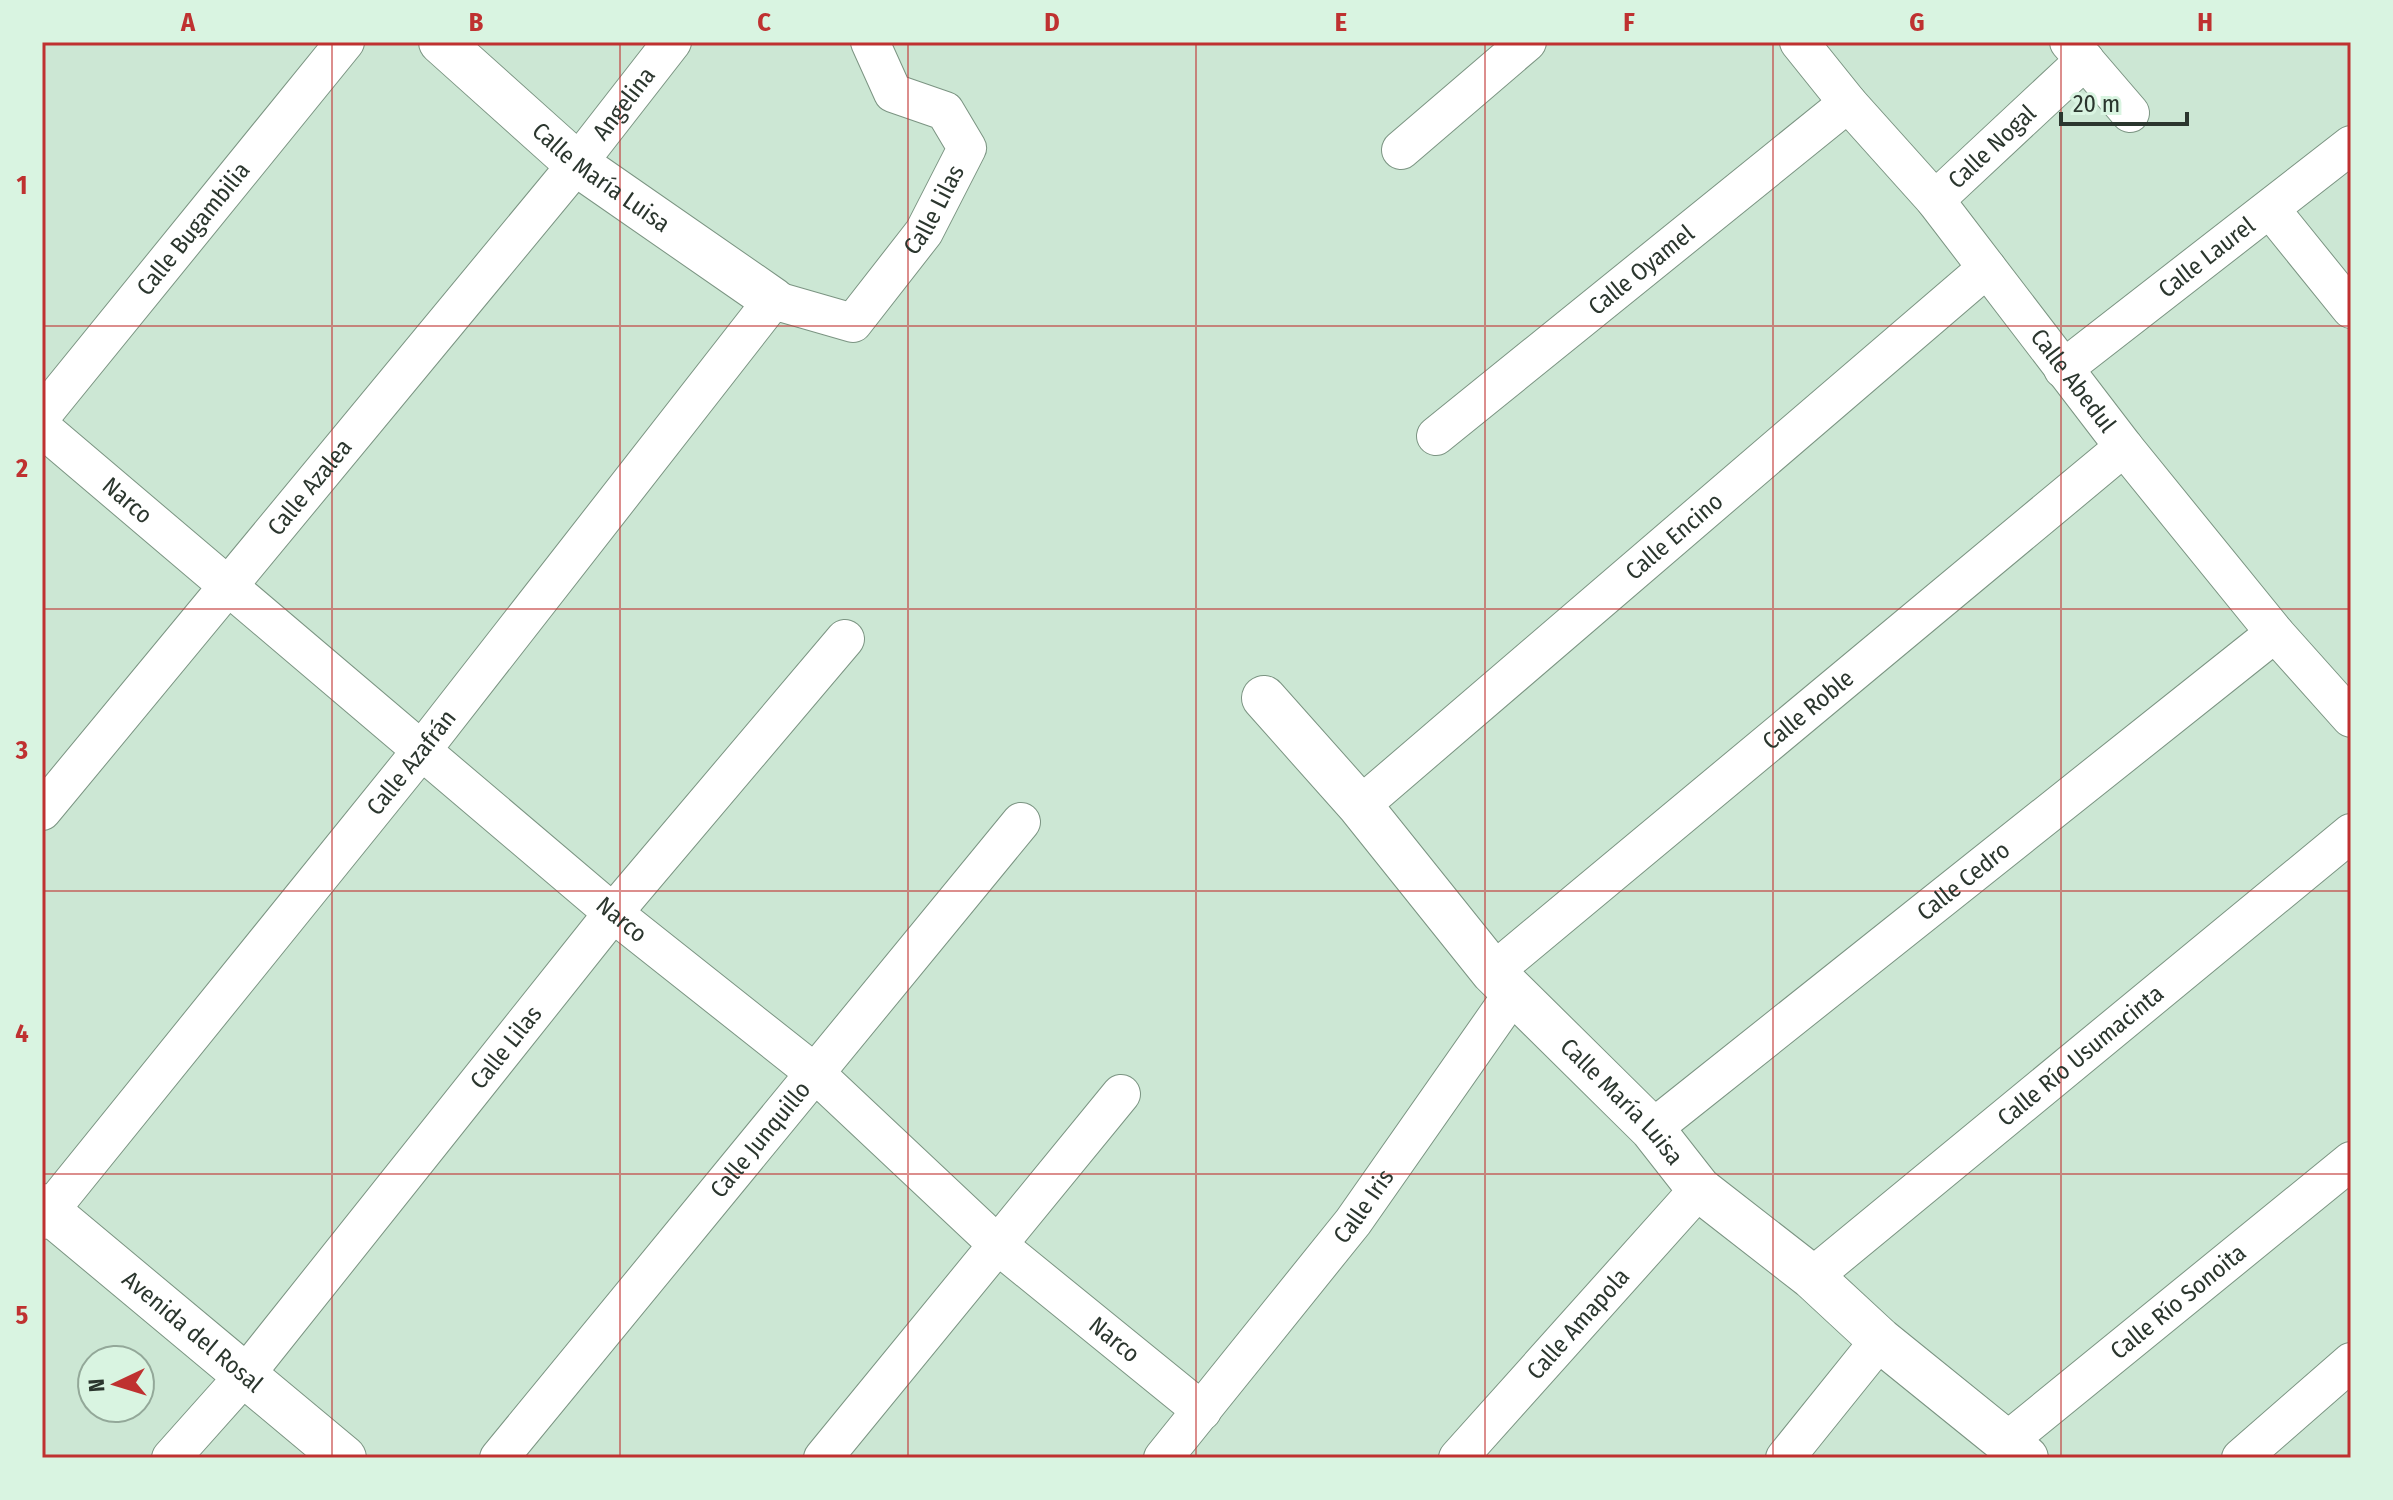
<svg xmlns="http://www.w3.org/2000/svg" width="2393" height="1500" font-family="'Fira Sans Condensed',sans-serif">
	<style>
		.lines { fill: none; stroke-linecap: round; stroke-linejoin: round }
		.minor-casing { stroke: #7b9482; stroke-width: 40 }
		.tertiary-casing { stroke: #7b9482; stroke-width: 46 }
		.minor { stroke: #fff; stroke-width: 38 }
		.tertiary { stroke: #fff; stroke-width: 44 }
		.grid { fill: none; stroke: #bf3130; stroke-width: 2; stroke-opacity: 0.55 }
		.labels { text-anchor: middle; stroke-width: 6; stroke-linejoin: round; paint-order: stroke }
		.street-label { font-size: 24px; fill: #2b362e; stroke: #d9f4e1 }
		.neatline { fill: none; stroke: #bf3130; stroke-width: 3 }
		.grid-label { font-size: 26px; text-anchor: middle; font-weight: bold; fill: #bf3130 }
	</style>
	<rect width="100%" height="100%" fill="#cce7d4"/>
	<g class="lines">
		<g class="minor-casing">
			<g id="minor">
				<path id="s1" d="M1799,42L1848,103L1935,200L2124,447L2275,633L2351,718"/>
				<path d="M2069,42L2130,113"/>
				<path d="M1401,150L1527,42"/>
				<path id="s2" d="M1935,200L2085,60"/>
				<path d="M2271,210L2351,309"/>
				<path id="s3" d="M2063,369L2351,145"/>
				<path id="s4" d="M42,415L345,42"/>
				<path id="s5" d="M42,428L613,913L816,1074L999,1246L1202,1411"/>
				<path id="s6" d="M1436,436L1848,103"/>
				<path id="s7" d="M1360,806L1987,268"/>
				<path id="s8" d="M42,811L577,164L672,42"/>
				<path id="s9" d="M1493,972L2124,447"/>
				<path id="s10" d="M1652,1129L2275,633"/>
				<path id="s11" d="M42,1220L421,751L773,300L853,323L924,232L967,148L945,111L893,93L870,42"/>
				<path id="s12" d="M1812,1277L2351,833"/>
				<path id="s13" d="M2006,1442L2351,1161"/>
				<path id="s14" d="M171,1458L245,1375L613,913L845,639"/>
				<path id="s15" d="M499,1458L1021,822"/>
				<path d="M823,1458L1121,1094"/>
				<path id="s16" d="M1163,1458L1353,1222L1514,992"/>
				<path id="s17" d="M1458,1458L1699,1189"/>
				<path d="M1785,1458L1880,1340"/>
				<path d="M2241,1458L2351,1362"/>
			</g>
		</g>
		<g class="tertiary-casing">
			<g id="tertiary">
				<path id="s18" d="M441,42L577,164L773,300"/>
				<path id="s19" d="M1264,698L1360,806L1493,972L1652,1129L1699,1189L1812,1277L1880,1340L2026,1458"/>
				<path id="s20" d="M42,1206L344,1458"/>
			</g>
		</g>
		<use href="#minor" class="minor"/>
		<use href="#tertiary" class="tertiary"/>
	</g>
	<path class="grid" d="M332,42V1458M620,42V1458M908,42V1458M1196,42V1458M1485,42V1458M1773,42V1458M2061,42V1458M42,326H2351M42,609H2351M42,891H2351M42,1174H2351"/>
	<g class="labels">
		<g class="street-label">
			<text dy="8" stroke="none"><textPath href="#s8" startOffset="916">Angelina</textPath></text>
			<text dy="8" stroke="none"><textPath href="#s2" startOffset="78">Calle Nogal</textPath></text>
			<text dy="8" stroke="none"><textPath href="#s18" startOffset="210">Calle María Luisa</textPath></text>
			<text dy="8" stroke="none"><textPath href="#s11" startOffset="1398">Calle Lilas</textPath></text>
			<text dy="8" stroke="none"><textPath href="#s4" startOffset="240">Calle Bugambilia</textPath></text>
			<text dy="8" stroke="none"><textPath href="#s3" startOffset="182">Calle Laurel</textPath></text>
			<text dy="8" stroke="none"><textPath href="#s6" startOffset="264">Calle Oyamel</textPath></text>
			<text dy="8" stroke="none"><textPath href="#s1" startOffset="436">Calle Abedul</textPath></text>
			<text dy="8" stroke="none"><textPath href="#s8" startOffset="420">Calle Azalea</textPath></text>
			<text dy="8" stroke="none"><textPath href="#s5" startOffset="112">Narco</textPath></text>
			<text dy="8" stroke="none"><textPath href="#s7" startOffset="414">Calle Encino</textPath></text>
			<text dy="8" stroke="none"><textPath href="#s9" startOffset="410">Calle Roble</textPath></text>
			<text dy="8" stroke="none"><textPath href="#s11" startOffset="588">Calle Azafrán</textPath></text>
			<text dy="8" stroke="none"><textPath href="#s10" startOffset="398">Calle Cedro</textPath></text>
			<text dy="8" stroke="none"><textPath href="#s5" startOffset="760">Narco</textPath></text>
			<text dy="8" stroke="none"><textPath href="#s14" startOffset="530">Calle Lilas</textPath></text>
			<text dy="8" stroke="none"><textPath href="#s12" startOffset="348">Calle Río Usumacinta</textPath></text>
			<text dy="8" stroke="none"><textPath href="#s19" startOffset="540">Calle María Luisa</textPath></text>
			<text dy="8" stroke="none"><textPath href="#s15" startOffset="412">Calle Junquillo</textPath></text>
			<text dy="8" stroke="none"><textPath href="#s16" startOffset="322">Calle Iris</textPath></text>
			<text dy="8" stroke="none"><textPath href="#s13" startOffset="222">Calle Río Sonoita</textPath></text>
			<text dy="8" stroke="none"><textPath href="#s17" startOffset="180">Calle Amapola</textPath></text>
			<text dy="8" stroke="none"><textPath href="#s20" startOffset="196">Avenida del Rosal</textPath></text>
			<text dy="8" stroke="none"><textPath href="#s5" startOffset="1408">Narco</textPath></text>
		</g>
	</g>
	<rect width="2393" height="1500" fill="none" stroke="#d9f4e1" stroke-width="88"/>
	<g transform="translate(116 1384) rotate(266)"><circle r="38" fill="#d9f4e1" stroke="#93a899" stroke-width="2"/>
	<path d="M0-6L14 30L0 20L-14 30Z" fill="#bf3130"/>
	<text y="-12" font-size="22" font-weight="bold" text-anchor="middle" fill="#2b362e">N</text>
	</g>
	<path d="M2061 112v12h126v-12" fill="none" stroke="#2b362e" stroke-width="4"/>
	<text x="2073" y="112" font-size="24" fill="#2b362e" stroke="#d9f4e1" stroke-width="6" paint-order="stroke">20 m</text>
	<rect x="44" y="44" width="2305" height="1412" class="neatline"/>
	<g class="grid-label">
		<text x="188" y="31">A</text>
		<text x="476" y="31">B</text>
		<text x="764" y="31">C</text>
		<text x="1052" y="31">D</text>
		<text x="1341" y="31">E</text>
		<text x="1629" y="31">F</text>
		<text x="1917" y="31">G</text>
		<text x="2205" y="31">H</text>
		<text x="22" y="194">1</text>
		<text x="22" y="477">2</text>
		<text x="22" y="759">3</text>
		<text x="22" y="1042">4</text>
		<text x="22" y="1324">5</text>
	</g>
</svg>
